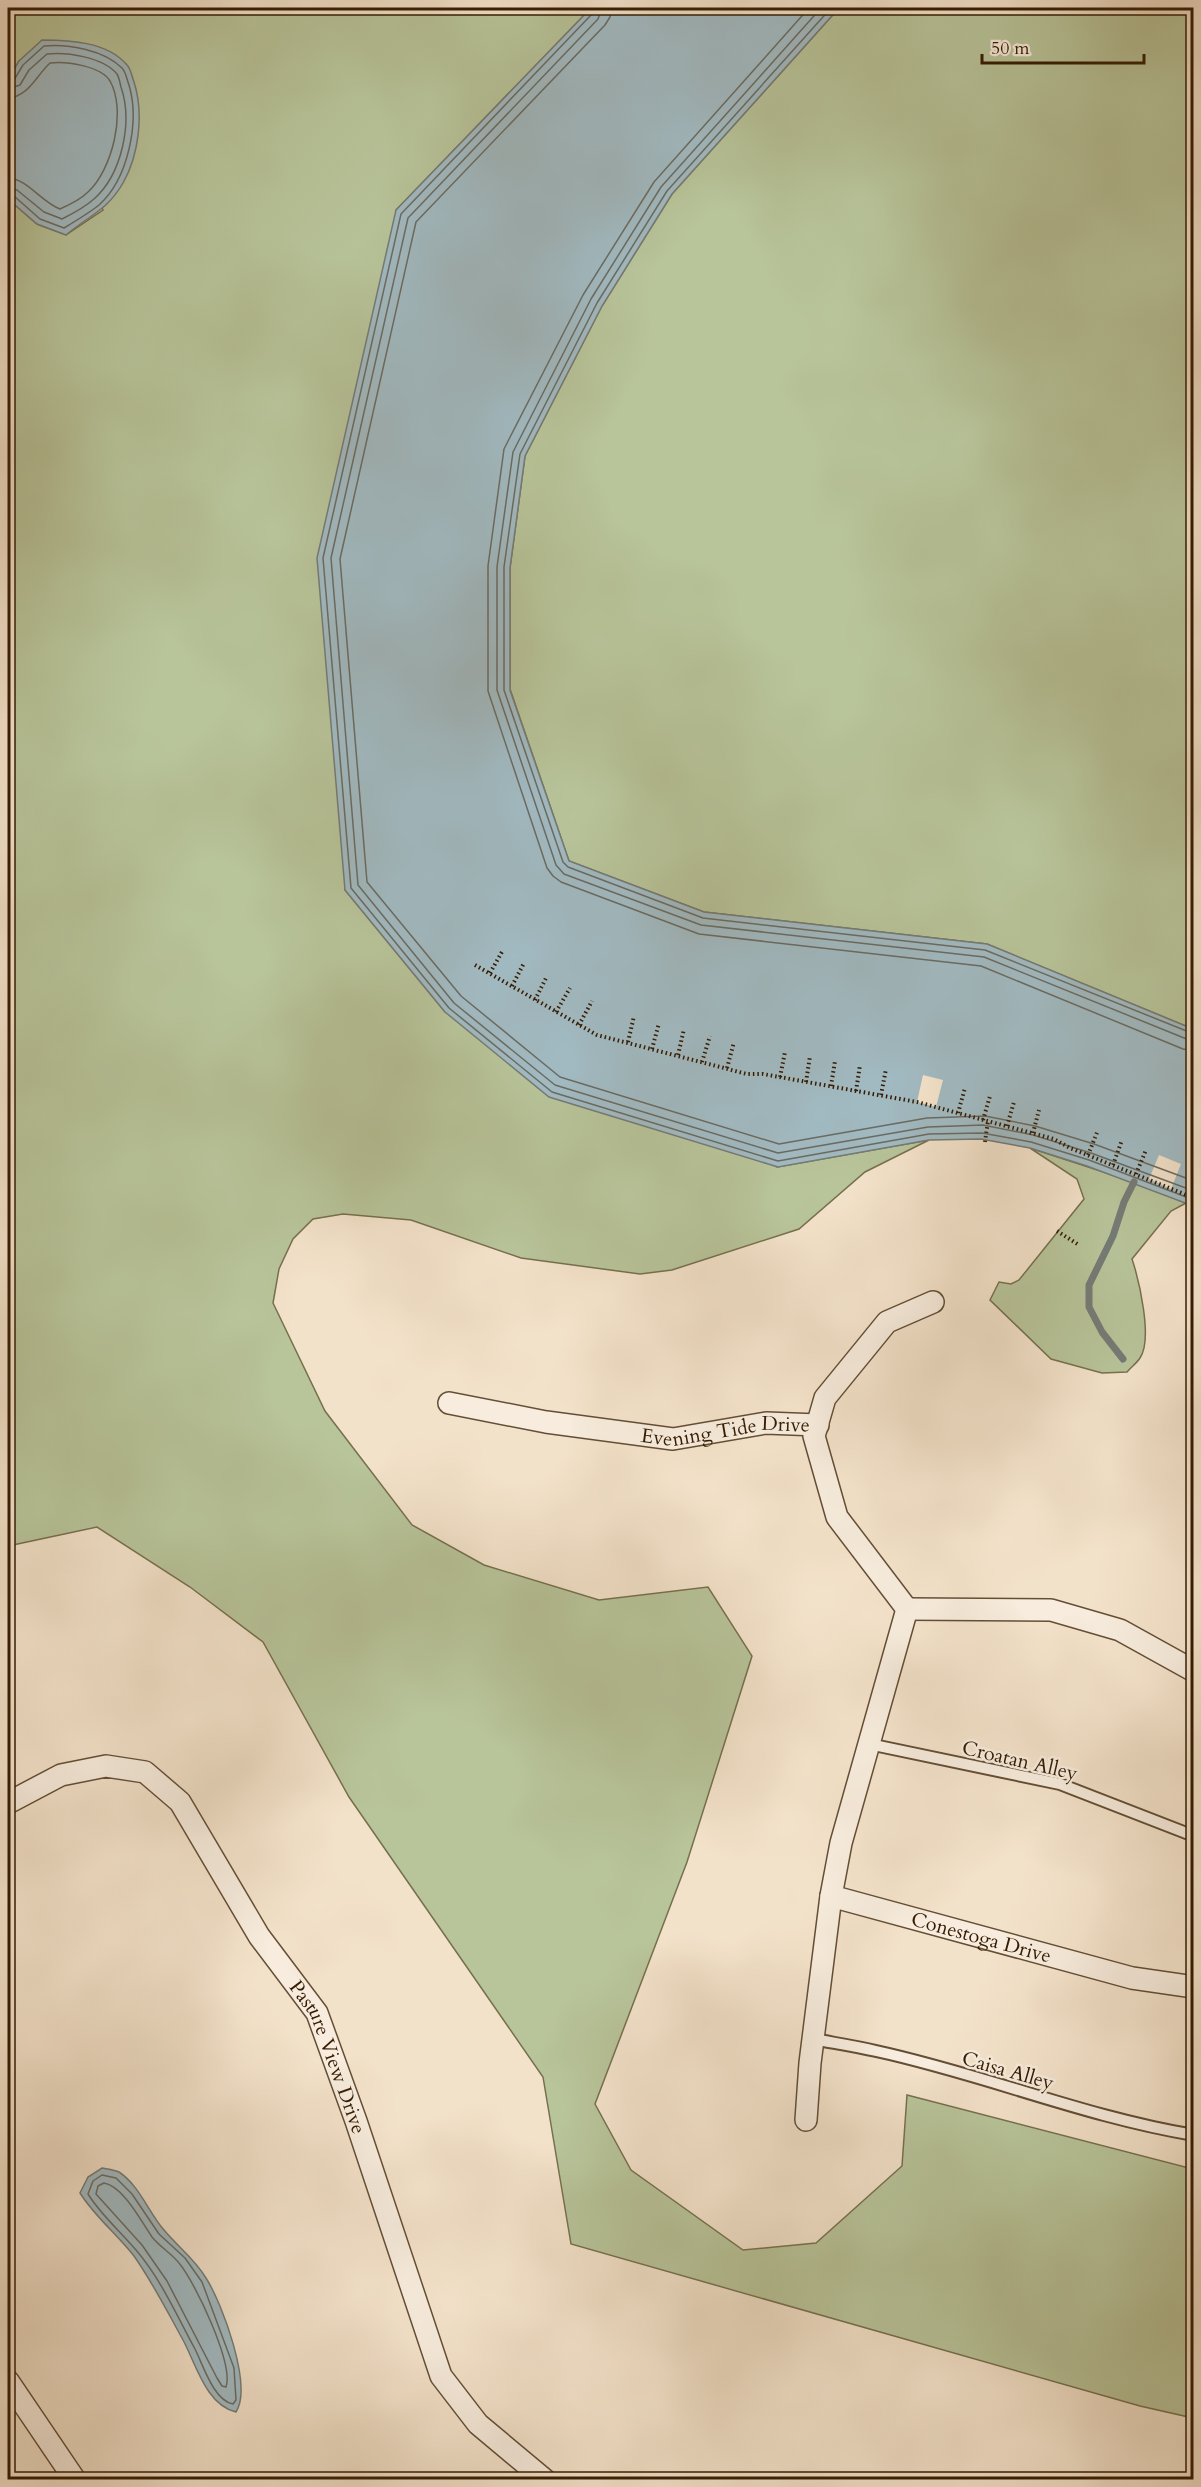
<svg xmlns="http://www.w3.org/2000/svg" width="1201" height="2487" font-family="Cardo,serif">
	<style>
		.green { fill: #b8c49a; stroke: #76704e; stroke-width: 1.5 }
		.water { fill: #a1bac2; stroke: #757b76; stroke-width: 1.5 }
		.pier { fill: #f3e2ca }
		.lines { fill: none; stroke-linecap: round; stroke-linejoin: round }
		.shore { stroke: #6a6b62; stroke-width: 1.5 }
		.stream { stroke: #757b76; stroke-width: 7 }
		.service-casing { stroke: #644e35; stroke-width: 14 }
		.minor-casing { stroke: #644e35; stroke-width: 24 }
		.path { stroke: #341c03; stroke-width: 4; stroke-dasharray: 1.5 3; stroke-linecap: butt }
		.service { stroke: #f7ecdd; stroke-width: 10 }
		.minor { stroke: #f7ecdd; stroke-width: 21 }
		.labels { text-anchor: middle; stroke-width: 5; stroke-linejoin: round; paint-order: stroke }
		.street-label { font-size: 20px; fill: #341c03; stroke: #f7ecdd }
	</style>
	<rect width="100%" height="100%" fill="#f3e2ca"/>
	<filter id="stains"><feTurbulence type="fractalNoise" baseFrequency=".00333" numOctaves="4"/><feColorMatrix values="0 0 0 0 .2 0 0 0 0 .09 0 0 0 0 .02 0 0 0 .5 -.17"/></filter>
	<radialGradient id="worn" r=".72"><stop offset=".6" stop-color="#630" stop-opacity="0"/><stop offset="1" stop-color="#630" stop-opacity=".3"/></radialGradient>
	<path class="green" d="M8,8H591L396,210L345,890L445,1012L777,1167L929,1140L865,1172L799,1229L672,1270L640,1274L521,1258L411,1220L343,1214L313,1219L293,1239L279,1269L273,1303L325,1411L412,1525L484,1565L599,1600L708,1587L752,1656L687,1862L595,2104L631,2170L743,2250L816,2243L902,2166L907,2095L1193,2169V2418L1140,2406L571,2244L543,2077L349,1797L263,1642L190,1587L97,1527L8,1546V199L37,224L66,235L103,210L19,61L8,80Z
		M839,8H1193V1029L987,944L704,912L569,861L510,689V568L525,456L602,306L672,194Z
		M1030,1148L1134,1182L1186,1203L1171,1211L1132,1259C1139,1280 1153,1339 1140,1358C1137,1363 1131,1367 1127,1372L1102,1373L1051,1359L990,1300L999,1282L1011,1284L1019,1280L1084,1199L1077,1179Z"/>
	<path class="water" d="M591,8H839L672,194L602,306L525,456L510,568V690L569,861L704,912L987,944L1193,1029V1206L1087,1166L1030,1148L981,1139L929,1140L778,1167L549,1097L445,1012L345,890L317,558L396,210Z
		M42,40C70,40 108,42 127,65C131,69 132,77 134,82C144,113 139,155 123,183C107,211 88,216 66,235L37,224L8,199V80L19,61Z
		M102,2168C107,2169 115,2170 119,2172C139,2185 149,2213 164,2230C178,2247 195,2259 206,2278C222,2303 253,2386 236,2412C206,2405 196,2364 183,2340C167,2311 153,2283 134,2256C117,2234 95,2217 80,2193L88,2177Z"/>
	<path class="pier" d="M923,1075L943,1080L936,1107L917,1102Z
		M1159,1155L1181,1164L1171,1189L1149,1179Z"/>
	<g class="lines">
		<path class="shore" d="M594,8L592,14L401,214L323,558L351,888L449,1008L552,1092L778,1161L929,1134L982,1133L1031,1142L1089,1160L1194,1200
			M602,8L598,19L408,218L331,558L358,885L454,1003L555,1085L778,1153L928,1127L983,1125L1033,1135L1091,1153L1194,1191
			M611,8L610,17L605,25L416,222L340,559L367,882L461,996L560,1077L779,1144L927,1118L985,1116L1035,1126L1094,1144L1194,1181
			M809,8L654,182L583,295L504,449L488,566V691L547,868L553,876L561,882L699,934L981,966L1183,1049L1194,1051
			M821,8L661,187L591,299L513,452L497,567V690L556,865L564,874L701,925L984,957L1194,1042
			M831,8L667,191L597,303L520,454L504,567V690L563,862L568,867L703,918L985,950L1194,1034
			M8,82L14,80L23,65L44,46C69,44 104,50 122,68C126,72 127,80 129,85C140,122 128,179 99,205C89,213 74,222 64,228L40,219L14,196L8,195
			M8,89L20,85L29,70L47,54C67,52 103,57 117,74C119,77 120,83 121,87C133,122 122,174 94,199C85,207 72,214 62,219L44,212L17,190L8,187
			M8,98C28,97 36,76 50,63C66,61 101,66 110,81C127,111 112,170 88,192C81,199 69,205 60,209C41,202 28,179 8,178
			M102,2175L116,2178L132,2194L159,2234L185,2258L202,2282L234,2368L236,2400L233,2404C214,2401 203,2365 195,2349C177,2316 161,2279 136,2250C120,2231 101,2215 88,2194L93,2181Z
			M104,2183C123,2186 141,2221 152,2237C160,2247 171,2253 179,2263C195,2282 234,2364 226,2387L222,2386L217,2378L167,2281L142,2245L96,2194L98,2186Z"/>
		<path class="stream" d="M1123,1359L1102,1332L1089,1307V1285L1113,1236L1124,1202L1134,1182"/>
		<g class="service-casing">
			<path id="service" d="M869,1744L1060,1784L1194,1836
				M813,2039C834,2043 855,2046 876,2051C983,2074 1085,2117 1194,2135"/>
		</g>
		<g class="minor-casing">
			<g id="minor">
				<path id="s1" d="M449,1403L546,1422L673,1439L766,1423L818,1425"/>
				<path id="s2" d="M907,1609L841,1843L831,1896L1132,1978L1194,1987"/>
				<path d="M907,1609L837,1517L814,1436L825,1398L887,1322L933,1302"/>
				<path d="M907,1609L1051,1610L1120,1630L1194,1671"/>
				<path id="s3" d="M8,1803L61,1775L106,1766L145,1772L180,1802L259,1936L317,2013L356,2121L441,2376L478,2424L545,2480"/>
				<path d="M806,2120L810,2063L831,1896"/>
				<path d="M8,2381L75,2480"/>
			</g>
		</g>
		<path class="path" d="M475,965L597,1035L747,1074H763L917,1102L1054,1139L1070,1148L1194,1198
			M490,973L503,950
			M512,986L524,963
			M535,1000L547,976
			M556,1012L570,988
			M579,1025L592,1001
			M628,1042L634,1016
			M652,1049L659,1023
			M678,1055L684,1029
			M702,1062L710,1036
			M727,1068L734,1042
			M780,1077L785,1052
			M806,1082L810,1056
			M831,1086L835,1061
			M856,1091L860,1065
			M881,1095L886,1069
			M958,1113L965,1088
			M983,1120L990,1096
			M1007,1126L1014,1102
			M1033,1133L1039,1110
			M985,1142L988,1121
			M1088,1155L1098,1130
			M1113,1165L1122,1140
			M1136,1174L1146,1150
			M1057,1231L1079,1245
			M1192,1266L1194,1232"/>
		<use href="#service" class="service"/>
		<use href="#minor" class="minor"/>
	</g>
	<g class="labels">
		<g class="street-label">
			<text dy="7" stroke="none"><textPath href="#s1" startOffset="280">Evening Tide Drive</textPath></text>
			<text transform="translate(1020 1760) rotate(13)" y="7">Croatan Alley</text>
			<text dy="7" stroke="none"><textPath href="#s2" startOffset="453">Conestoga Drive</textPath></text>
			<text dy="7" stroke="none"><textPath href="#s3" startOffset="488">Pasture View Drive</textPath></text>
			<text transform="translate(1008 2070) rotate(16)" y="7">Caisa Alley</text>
		</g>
	</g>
	<rect width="1201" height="2487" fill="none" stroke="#f3e2ca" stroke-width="30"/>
	<rect x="9" y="9" width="1183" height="2469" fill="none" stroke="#341c03" stroke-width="3"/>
	<rect x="15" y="15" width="1171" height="2457" fill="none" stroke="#341c03" stroke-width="1.5"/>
	<path d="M982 54v9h162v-9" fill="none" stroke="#341c03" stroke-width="3"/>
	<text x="991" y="54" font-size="18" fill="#341c03" stroke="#f7ecdd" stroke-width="4.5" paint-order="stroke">50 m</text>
	<rect width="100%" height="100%" filter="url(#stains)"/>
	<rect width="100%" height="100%" fill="url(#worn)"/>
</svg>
